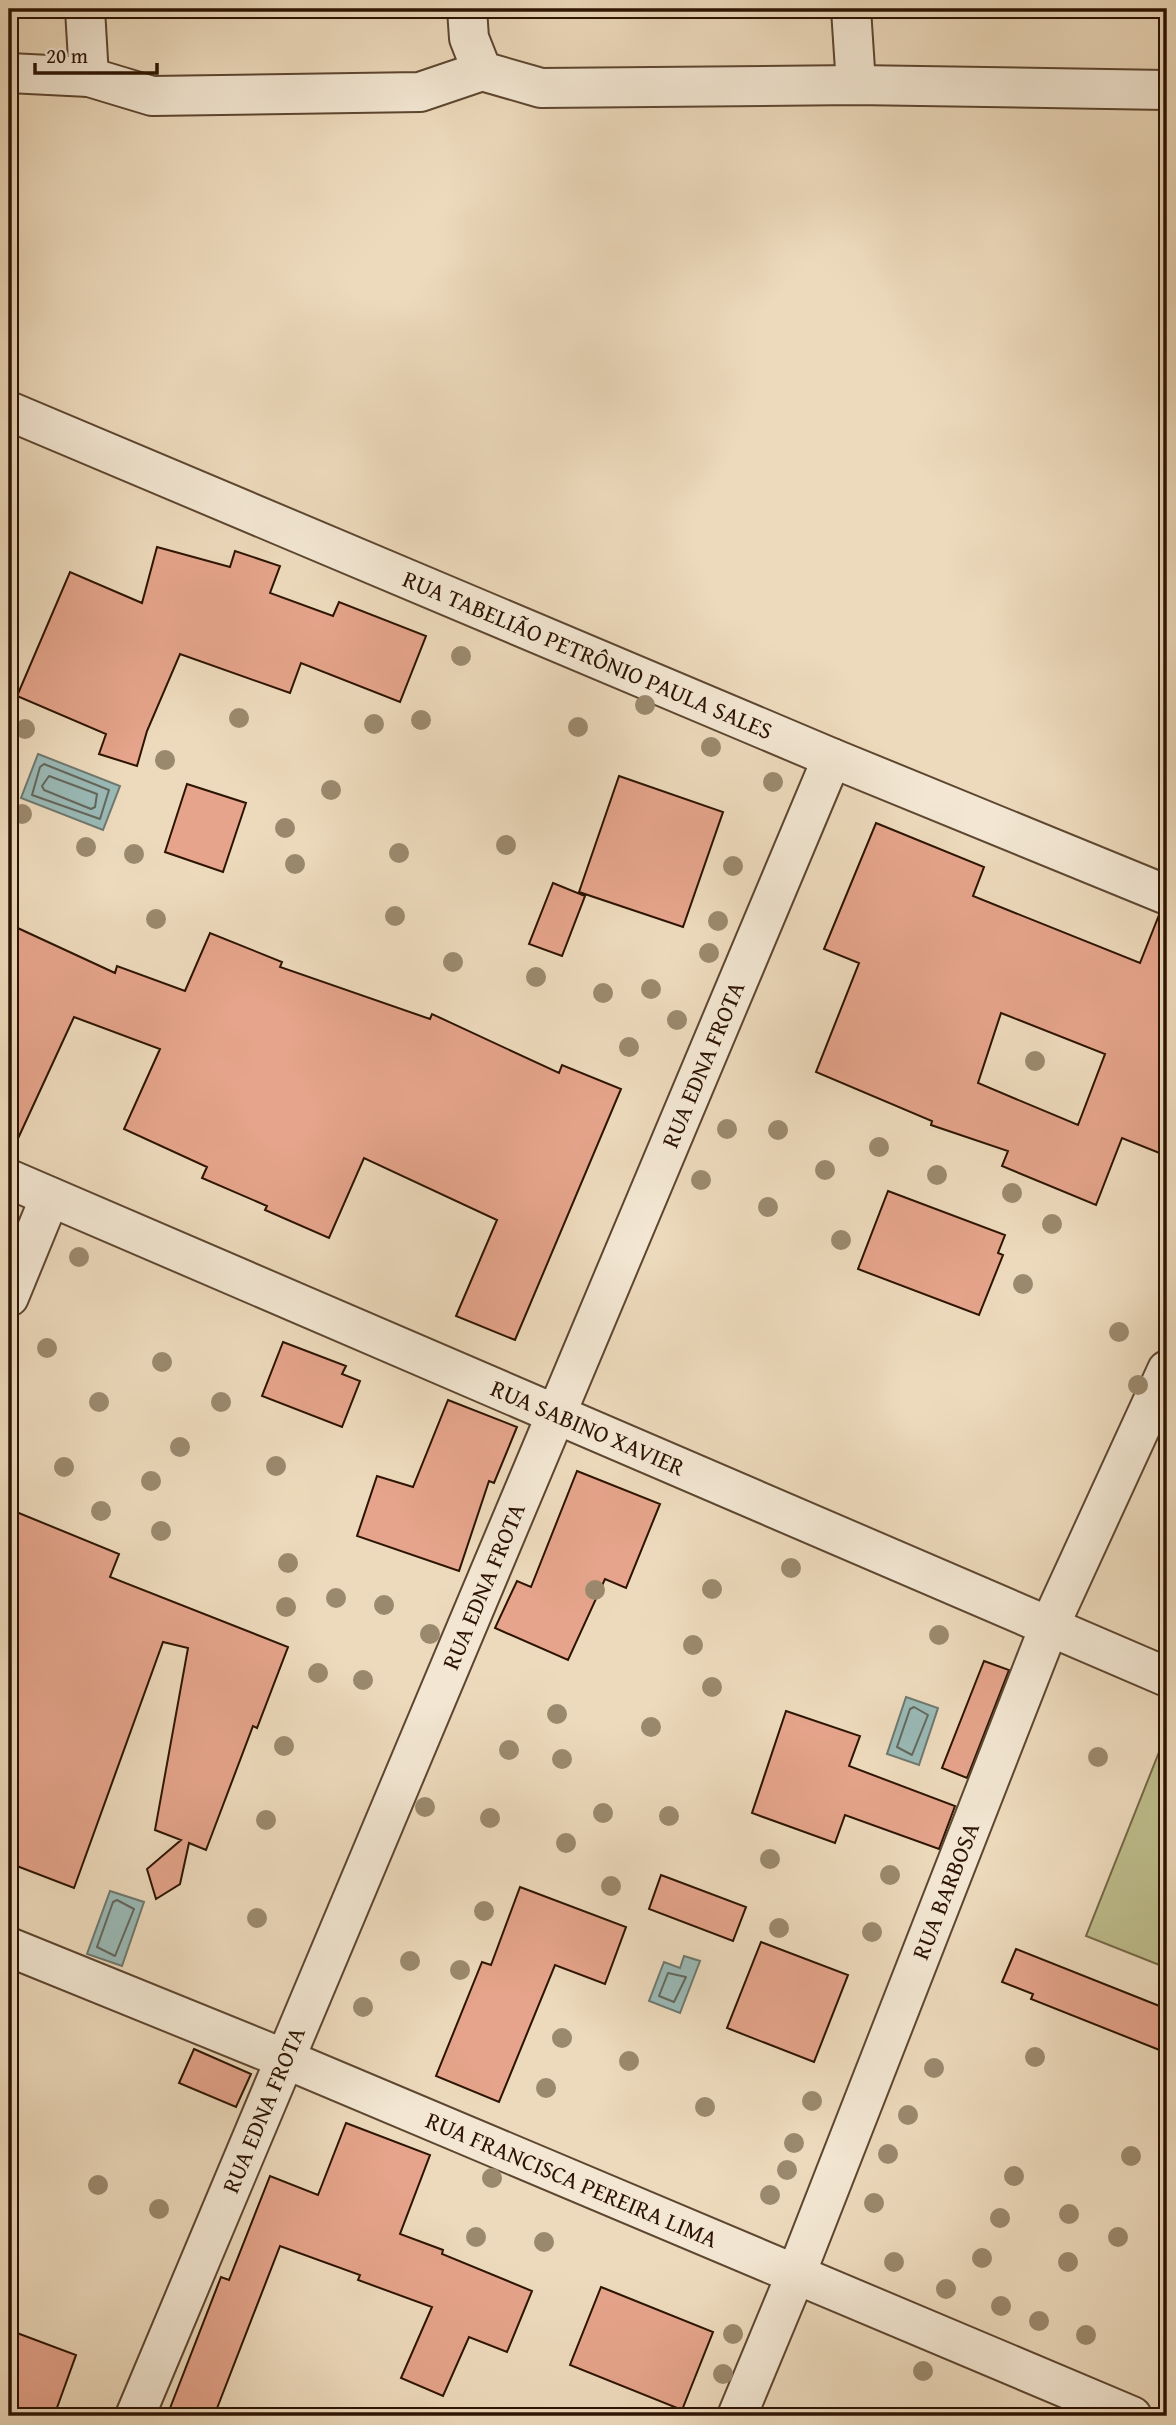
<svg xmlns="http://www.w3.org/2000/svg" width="1176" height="2425" font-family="'Gentium Book Plus',serif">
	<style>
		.green { fill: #bebe8d; stroke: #766948; stroke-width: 2 }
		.water { fill: #9abab7; stroke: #6e786f; stroke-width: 2 }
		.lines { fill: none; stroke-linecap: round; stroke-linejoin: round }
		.shore { stroke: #64675c; stroke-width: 2 }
		.building { fill: #e5a48b; stroke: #2d1402; stroke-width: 2; fill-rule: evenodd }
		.minor-casing { stroke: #5d4630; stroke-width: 42 }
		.minor { stroke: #f3e7d3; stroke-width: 38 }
		.tree { fill: #9b896d }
		.labels { text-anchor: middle; stroke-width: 6; stroke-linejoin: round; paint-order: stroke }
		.street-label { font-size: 24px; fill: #2d1402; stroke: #f3e7d3 }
	</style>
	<rect width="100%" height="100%" fill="#eddabc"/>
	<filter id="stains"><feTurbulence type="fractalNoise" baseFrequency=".00286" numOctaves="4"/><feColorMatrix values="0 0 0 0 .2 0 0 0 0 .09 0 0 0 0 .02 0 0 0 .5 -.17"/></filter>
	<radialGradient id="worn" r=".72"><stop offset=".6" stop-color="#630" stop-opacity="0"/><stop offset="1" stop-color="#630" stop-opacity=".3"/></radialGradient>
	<path class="green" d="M1167,1732V1968L1086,1936Z"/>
	<path class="water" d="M38,754L120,786L103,830L21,798Z
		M906,1697L938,1708L919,1765L887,1754Z
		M110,1891L144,1902L122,1966L87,1954Z
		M684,1956L700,1961L680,2013L649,2001L664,1962L680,1968Z"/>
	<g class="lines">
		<path class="shore" d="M44,764L109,790L100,819L32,795L40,767Z
			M49,776L97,794L95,807L91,809L44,790L42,786Z
			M914,1707L928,1715L912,1755L897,1747L910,1709Z
			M117,1900L134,1909L115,1956L97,1947L113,1902Z
			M668,1973L686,1977L674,2002L659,1996Z"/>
	</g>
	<path class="building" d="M157,547L230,567L235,551L280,566L270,593L333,616L339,602L426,636L400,702L301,663L290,693L180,654L147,731L137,766L99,754L106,734L17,696L70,572L142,603Z
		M619,776L723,812L683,927L579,892Z
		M187,784L246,803L223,872L165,852Z
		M876,823L984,867L973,896L1140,963L1159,915L1167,916V1156L1122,1138L1096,1205L1002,1166L1008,1151L931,1125L932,1121L816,1072L859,963L824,949ZM1001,1013L1105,1054L1078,1125L978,1083Z
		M553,883L585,896L562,956L529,944Z
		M9,924L115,973L117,966L185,991L210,933L282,962L280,967L430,1019L432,1014L559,1073L562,1065L621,1089L515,1340L456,1316L497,1220L364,1158L329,1238L265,1210L267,1206L202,1178L207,1167L124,1129L160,1049L74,1017L9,1158Z
		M888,1191L1005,1235L998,1253L1003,1255L979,1315L858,1269Z
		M283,1342L346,1366L342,1374L360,1381L342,1427L262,1396Z
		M448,1400L517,1427L494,1483L489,1481L459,1571L357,1536L377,1476L413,1487Z
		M577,1471L660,1504L626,1588L605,1579L568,1660L495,1628L517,1581L531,1587Z
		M9,1509L119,1554L110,1577L288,1647L257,1728L253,1726L206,1850L189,1843L180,1884L156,1899L147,1869L181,1840L155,1830L188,1648L163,1642L74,1888L9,1863Z
		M984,1661L1009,1670L967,1778L942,1768Z
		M786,1711L860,1736L849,1766L955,1806L939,1849L845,1815L835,1843L752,1813Z
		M661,1875L746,1907L733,1941L649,1909Z
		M520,1887L626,1927L605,1984L555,1965L499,2102L436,2076L482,1962L491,1965Z
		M761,1942L848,1975L814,2062L727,2028Z
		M1016,1949L1167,2009V2053L1031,1999L1033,1994L1002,1982Z
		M194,2049L251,2074L236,2107L179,2083Z
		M346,2123L430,2155L400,2234L443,2250L442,2254L532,2291L507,2352L469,2337L443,2396L401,2378L432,2307L358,2280L360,2275L280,2246L214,2416H167L221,2277L229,2280L270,2176L318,2195Z
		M601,2287L713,2332L682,2410L570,2365Z
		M9,2330L76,2355L54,2416H9Z"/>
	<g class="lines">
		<g class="minor-casing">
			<g id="minor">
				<path d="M467,9L469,38L482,71L541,88L856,85L1167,90"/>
				<path d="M851,9L856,85"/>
				<path d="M9,73L89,77L85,9"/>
				<path d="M89,77L152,96L420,92L482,71"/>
				<path id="s1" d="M9,411L832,758L1167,895"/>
				<path id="s2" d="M9,1179L1167,1677"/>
				<path d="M9,1297L50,1197"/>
				<path id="s3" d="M9,1947L285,2059L1132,2416"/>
				<path id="s4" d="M135,2416L832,758"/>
				<path id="s5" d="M737,2416L796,2274L1049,1627L1167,1370"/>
			</g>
		</g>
		<use href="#minor" class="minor"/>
	</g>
	<g class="tree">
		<circle cx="461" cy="656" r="10"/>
		<circle cx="645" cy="705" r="10"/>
		<circle cx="239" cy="718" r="10"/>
		<circle cx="421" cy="720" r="10"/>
		<circle cx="374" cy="724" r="10"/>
		<circle cx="578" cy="727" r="10"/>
		<circle cx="25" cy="729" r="10"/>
		<circle cx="711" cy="747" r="10"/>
		<circle cx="165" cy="760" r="10"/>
		<circle cx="773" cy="782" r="10"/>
		<circle cx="331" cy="790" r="10"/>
		<circle cx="22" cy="814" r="10"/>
		<circle cx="285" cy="828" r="10"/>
		<circle cx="506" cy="845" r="10"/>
		<circle cx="86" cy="847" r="10"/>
		<circle cx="399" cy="853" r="10"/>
		<circle cx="134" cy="854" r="10"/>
		<circle cx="295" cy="864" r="10"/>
		<circle cx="733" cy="866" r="10"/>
		<circle cx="395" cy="916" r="10"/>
		<circle cx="156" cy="919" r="10"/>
		<circle cx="718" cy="921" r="10"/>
		<circle cx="709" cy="953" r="10"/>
		<circle cx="453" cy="962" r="10"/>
		<circle cx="536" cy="977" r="10"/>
		<circle cx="651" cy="989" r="10"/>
		<circle cx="603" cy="993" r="10"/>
		<circle cx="677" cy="1020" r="10"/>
		<circle cx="629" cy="1047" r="10"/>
		<circle cx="1035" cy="1061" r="10"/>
		<circle cx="727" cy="1129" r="10"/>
		<circle cx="778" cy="1130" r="10"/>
		<circle cx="879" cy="1147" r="10"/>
		<circle cx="825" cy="1170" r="10"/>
		<circle cx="937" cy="1175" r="10"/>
		<circle cx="701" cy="1180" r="10"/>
		<circle cx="1012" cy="1193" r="10"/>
		<circle cx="768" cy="1207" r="10"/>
		<circle cx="1052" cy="1224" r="10"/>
		<circle cx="841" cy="1240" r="10"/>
		<circle cx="79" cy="1257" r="10"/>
		<circle cx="1023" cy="1284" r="10"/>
		<circle cx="1119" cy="1332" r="10"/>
		<circle cx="47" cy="1348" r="10"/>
		<circle cx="162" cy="1362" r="10"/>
		<circle cx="1138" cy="1385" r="10"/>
		<circle cx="99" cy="1402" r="10"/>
		<circle cx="221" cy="1402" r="10"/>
		<circle cx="180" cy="1447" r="10"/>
		<circle cx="276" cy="1466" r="10"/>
		<circle cx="64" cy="1467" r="10"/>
		<circle cx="151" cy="1481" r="10"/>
		<circle cx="101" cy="1511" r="10"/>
		<circle cx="161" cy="1531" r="10"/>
		<circle cx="288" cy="1563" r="10"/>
		<circle cx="791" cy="1568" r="10"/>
		<circle cx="712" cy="1589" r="10"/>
		<circle cx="595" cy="1590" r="10"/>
		<circle cx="336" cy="1598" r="10"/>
		<circle cx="384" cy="1605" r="10"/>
		<circle cx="286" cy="1607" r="10"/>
		<circle cx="430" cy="1634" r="10"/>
		<circle cx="939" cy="1635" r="10"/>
		<circle cx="693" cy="1645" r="10"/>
		<circle cx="318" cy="1673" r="10"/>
		<circle cx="363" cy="1680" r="10"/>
		<circle cx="712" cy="1687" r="10"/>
		<circle cx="557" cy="1714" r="10"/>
		<circle cx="651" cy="1727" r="10"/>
		<circle cx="284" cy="1746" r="10"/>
		<circle cx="509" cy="1750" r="10"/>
		<circle cx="1098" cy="1757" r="10"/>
		<circle cx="562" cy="1759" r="10"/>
		<circle cx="425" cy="1807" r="10"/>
		<circle cx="603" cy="1813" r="10"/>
		<circle cx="669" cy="1816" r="10"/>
		<circle cx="490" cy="1818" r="10"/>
		<circle cx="266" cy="1820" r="10"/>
		<circle cx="566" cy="1843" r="10"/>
		<circle cx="770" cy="1859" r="10"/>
		<circle cx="890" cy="1875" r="10"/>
		<circle cx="611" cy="1886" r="10"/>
		<circle cx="484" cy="1911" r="10"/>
		<circle cx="257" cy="1918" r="10"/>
		<circle cx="779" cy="1928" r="10"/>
		<circle cx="872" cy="1932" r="10"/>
		<circle cx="410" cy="1961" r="10"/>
		<circle cx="460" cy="1970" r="10"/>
		<circle cx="363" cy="2007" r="10"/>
		<circle cx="562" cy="2038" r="10"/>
		<circle cx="1035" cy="2057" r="10"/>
		<circle cx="629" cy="2061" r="10"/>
		<circle cx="934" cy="2068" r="10"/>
		<circle cx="546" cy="2088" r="10"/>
		<circle cx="812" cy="2101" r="10"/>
		<circle cx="705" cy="2107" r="10"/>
		<circle cx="908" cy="2115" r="10"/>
		<circle cx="794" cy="2143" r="10"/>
		<circle cx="888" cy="2154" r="10"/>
		<circle cx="1131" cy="2156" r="10"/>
		<circle cx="787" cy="2170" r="10"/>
		<circle cx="1014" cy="2176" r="10"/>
		<circle cx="492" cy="2178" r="10"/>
		<circle cx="98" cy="2185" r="10"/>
		<circle cx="770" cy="2195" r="10"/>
		<circle cx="874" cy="2203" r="10"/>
		<circle cx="159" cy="2209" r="10"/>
		<circle cx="1069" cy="2214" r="10"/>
		<circle cx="1000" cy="2218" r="10"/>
		<circle cx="476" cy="2237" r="10"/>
		<circle cx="1118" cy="2237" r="10"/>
		<circle cx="544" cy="2242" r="10"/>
		<circle cx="982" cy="2258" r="10"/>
		<circle cx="894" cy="2262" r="10"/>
		<circle cx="1068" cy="2262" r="10"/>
		<circle cx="946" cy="2289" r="10"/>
		<circle cx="1001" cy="2306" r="10"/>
		<circle cx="1039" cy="2321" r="10"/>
		<circle cx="733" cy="2334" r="10"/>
		<circle cx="1086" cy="2335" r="10"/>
		<circle cx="923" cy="2371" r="10"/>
		<circle cx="723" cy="2374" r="10"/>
	</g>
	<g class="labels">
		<g class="street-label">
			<text dy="8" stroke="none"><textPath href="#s1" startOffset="628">RUA TABELIÃO PETRÔNIO PAULA SALES</textPath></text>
			<text dy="8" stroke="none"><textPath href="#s4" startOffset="1466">RUA EDNA FROTA</textPath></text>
			<text dy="8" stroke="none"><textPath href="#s2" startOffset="630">RUA SABINO XAVIER</textPath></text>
			<text dy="8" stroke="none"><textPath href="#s4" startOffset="900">RUA EDNA FROTA</textPath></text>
			<text dy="8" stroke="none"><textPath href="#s5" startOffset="565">RUA BARBOSA</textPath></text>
			<text dy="8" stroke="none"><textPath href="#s4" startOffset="332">RUA EDNA FROTA</textPath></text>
			<text dy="8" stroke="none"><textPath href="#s3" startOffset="609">RUA FRANCISCA PEREIRA LIMA</textPath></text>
		</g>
	</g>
	<rect width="1176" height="2425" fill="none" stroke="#eddabc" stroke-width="35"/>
	<rect x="10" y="10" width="1155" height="2404" fill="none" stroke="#2d1402" stroke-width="3.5"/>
	<rect x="18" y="18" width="1141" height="2390" fill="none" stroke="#2d1402" stroke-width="2"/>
	<path d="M35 63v10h122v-10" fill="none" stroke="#2d1402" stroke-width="3.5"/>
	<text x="46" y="63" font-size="21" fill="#2d1402" stroke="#f3e7d3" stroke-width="5" paint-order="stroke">20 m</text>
	<rect width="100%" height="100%" filter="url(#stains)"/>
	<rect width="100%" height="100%" fill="url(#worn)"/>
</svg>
